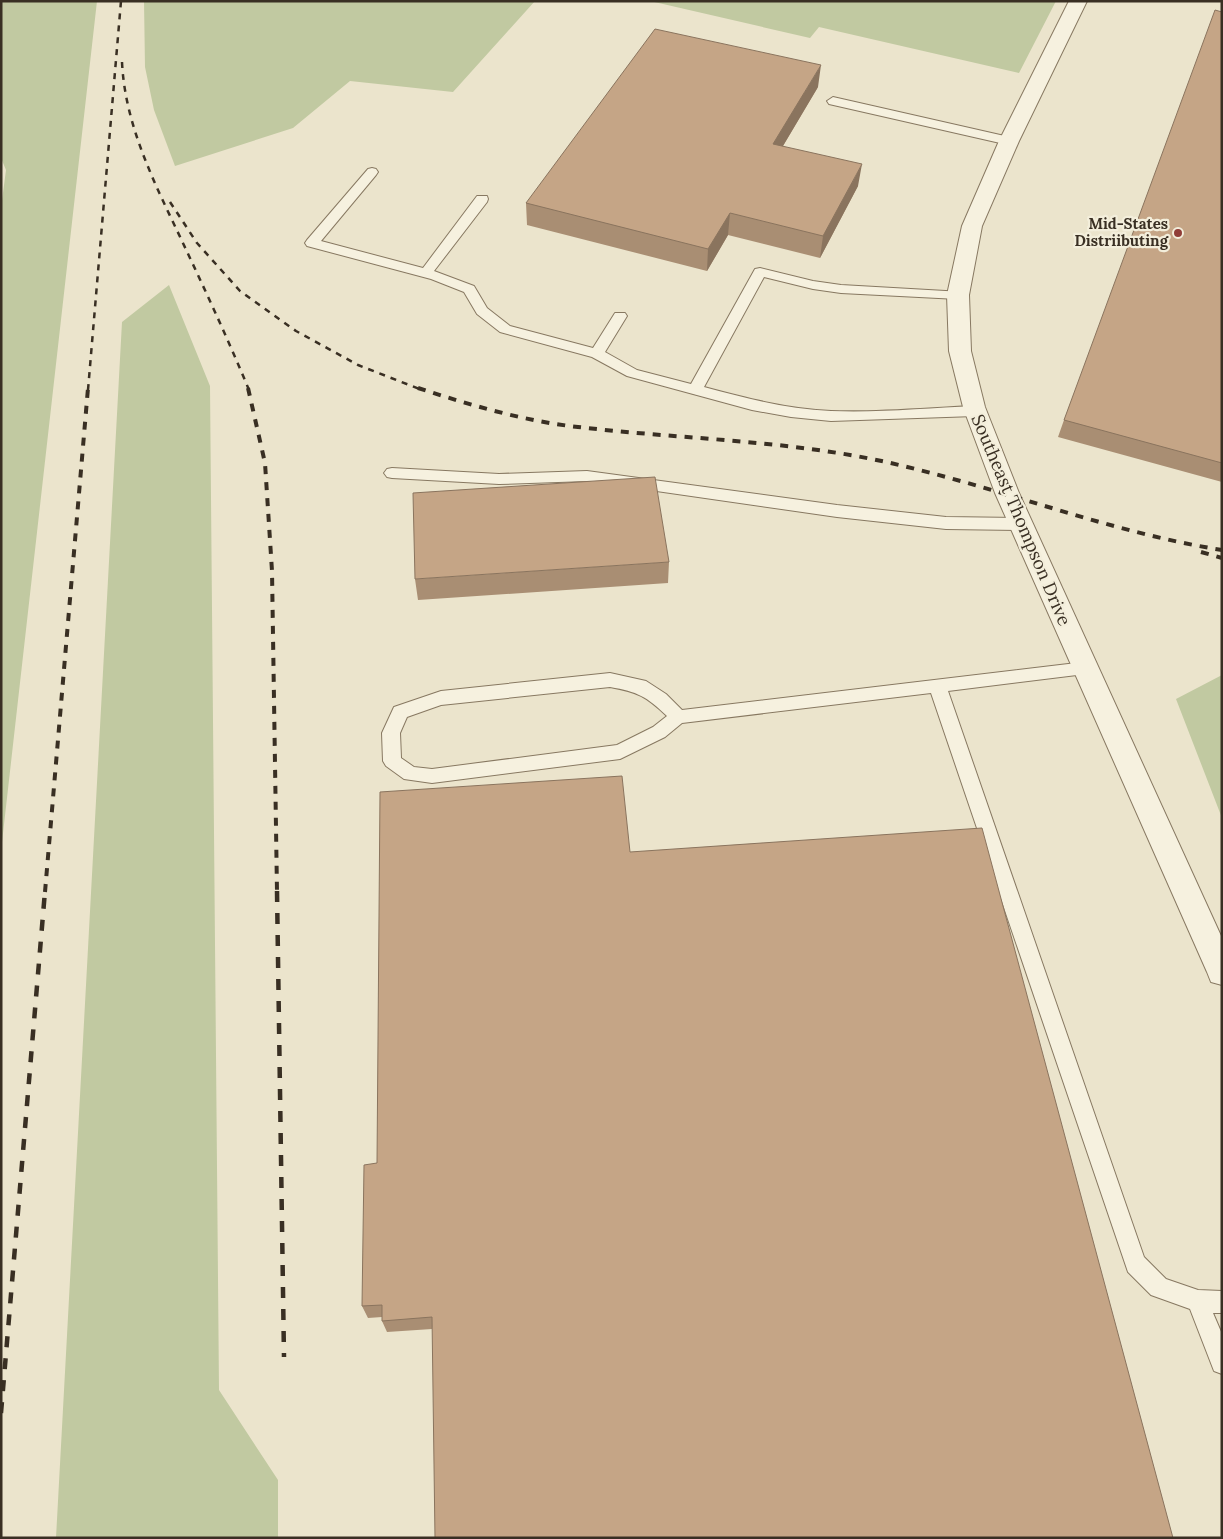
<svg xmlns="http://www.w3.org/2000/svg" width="1223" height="1539" font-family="Lora,serif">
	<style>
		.green { fill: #c1c9a1 }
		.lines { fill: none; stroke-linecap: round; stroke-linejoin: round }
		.service-casing { stroke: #877861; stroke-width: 2 }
		.minor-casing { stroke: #877861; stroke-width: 2 }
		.service { fill: #f6f1df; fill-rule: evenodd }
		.minor { fill: #f6f1df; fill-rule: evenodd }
		.rail-far2 { stroke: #392f23; stroke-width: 2.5; stroke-dasharray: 6 6; stroke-linecap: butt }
		.rail-far1 { stroke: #392f23; stroke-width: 4; stroke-dasharray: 8 8; stroke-linecap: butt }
		.rail { stroke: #392f23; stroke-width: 4.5; stroke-dasharray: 11 11; stroke-linecap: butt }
		.wall { fill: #a98e73 }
		.shaded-wall { fill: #8a745e }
		.building { fill: #c5a586; stroke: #8a745e }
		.poi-dot { fill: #903d37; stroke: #f3eedb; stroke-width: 2 }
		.labels { text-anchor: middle; stroke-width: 4.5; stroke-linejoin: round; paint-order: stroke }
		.far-poi-label { font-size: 15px; font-weight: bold; fill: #392f23; stroke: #f3eedb; text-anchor: end }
		.street-label { font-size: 18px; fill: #392f23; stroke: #f3eedb }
	</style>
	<rect width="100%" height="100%" fill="#ebe4cc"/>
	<path class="green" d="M1,1H97L1,851V208L6,170L1,158Z
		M144,1H535L453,92L350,81L293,128L175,166L154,110L145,67Z
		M650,1H1056L1019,73L819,27L810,38Z
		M169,285L210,386L219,1390L278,1480V1538H56L122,322Z
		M1222,675V818L1176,699Z"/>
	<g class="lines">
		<g class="service-casing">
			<path id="service" d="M833,97L1009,137L1015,141L1009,145L829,104L827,101Z
				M372,168L376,169L378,172L376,175L321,241L423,268L477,196H487L488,199L487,202L434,271L474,286L487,308L510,326L593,348L615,313H625L627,316L605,352L637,370L691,384L755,269L760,268L813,281L841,285L963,292L965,295L963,298L958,299L841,293L813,289L764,277L704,387C745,398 787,409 831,411C877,413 928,408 975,406L980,408L982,411L980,414L975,416L831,421L791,417L752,410L627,376L592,357L500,332L477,314L464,292L431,279L307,246L305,243L307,240L368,169Z
				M392,468L499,474L587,471L837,505L946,517L1020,518L1025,520L1028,524L1025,528L1020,530L946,529L837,517L587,481L499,484L392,478L387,477L384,473L387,469Z
				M1085,662L1091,663L1093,668L1091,673L1085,674L948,691L1144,1257L1166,1279L1198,1290L1222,1291V1313H1213L1222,1334V1374L1214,1371L1190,1309L1151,1295L1128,1272L931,693L682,723L665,737L620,759L432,783L404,779L386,766L383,761L382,733L394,707L441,691L610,673L646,681L666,694L682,710ZM610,687C638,692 646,696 667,716L653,727L617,745L432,769L414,767L401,758L400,733L407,717L441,705Z"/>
		</g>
		<g class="minor-casing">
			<path id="minor" d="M1069,1H1087L1019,141L982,226L969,295L971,351L985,407L1019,493L1222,938V985L1211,982L1207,972L995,493L963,407L949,351L947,295L962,226L999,141Z"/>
		</g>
		<use href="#service" class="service"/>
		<use href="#minor" class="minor"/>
		<path class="rail-far2" d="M122,62C125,126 155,184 182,241C205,290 228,339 249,390
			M170,202L197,243L240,291L296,331L358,365L422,390
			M88,390L121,1"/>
		<path class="rail-far1" d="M248,388L265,463L272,571L277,892
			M418,388C470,405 524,421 578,427C680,439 786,440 886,462C999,487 1108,532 1222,550
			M1201,552L1222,558
			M45,892L88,388"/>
		<path class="rail" d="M277,891L284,1357
			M1,1413L45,891"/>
	</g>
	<path class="wall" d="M1222,12V482L1058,437L1064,420Z
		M818,87L783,146L858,186L820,258L728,235L707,271L527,225L526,203Z
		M669,562L668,583L418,600L415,579Z
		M622,776L432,1329L387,1332L382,1321V1317L368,1318L362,1306L377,1163Z"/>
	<path class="shaded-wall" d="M821,65L818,87L771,166L773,144Z
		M862,164L858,186L820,258L823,236Z
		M730,213L728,235L707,271L708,249Z"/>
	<path class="building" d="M1215,10L1222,12V463L1064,420Z
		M655,29L821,65L773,144L862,164L823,236L730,213L708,249L526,203Z
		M655,477L669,562L415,579L413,493Z
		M622,776L630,852L982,828L1173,1538H435L432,1317L382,1321V1305L362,1306L364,1165L377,1163L380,792Z"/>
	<circle class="poi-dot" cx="1178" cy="233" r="5"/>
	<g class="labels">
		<g class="far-poi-label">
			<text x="1168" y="229">Mid-States<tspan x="1168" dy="17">Distriibuting</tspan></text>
		</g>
		<g class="street-label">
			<text transform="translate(1021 520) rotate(67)" y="6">Southeast Thompson Drive</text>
		</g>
	</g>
	<rect width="1223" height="1539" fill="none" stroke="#392f23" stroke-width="5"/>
</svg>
